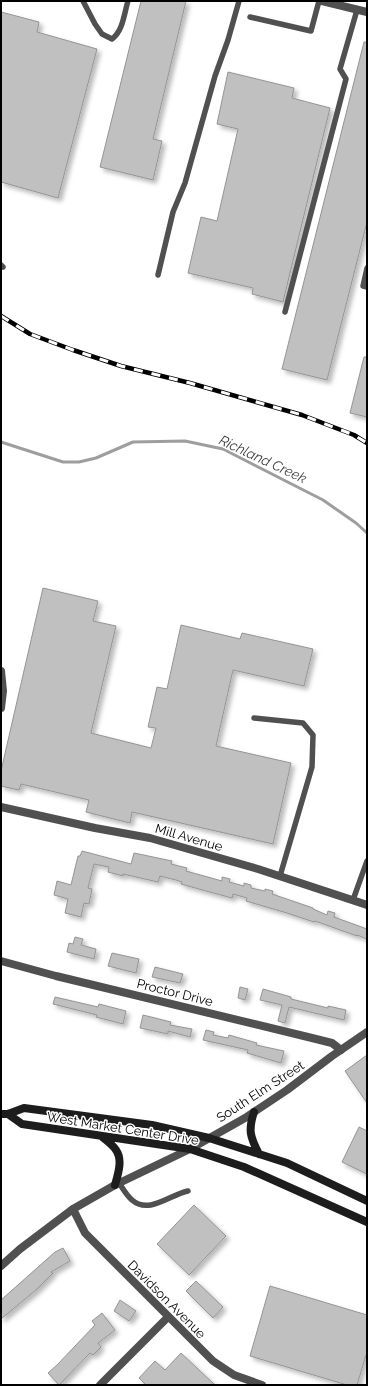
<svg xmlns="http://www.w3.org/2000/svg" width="368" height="1386" font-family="Raleway,sans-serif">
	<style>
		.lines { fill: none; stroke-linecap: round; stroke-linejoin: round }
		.stream { stroke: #9e9e9e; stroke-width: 3 }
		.building { fill: #c0c0c0; stroke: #949494; filter: url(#shadow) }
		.service { stroke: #505050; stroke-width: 5.5 }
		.minor { stroke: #505050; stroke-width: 8 }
		.tertiary { stroke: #505050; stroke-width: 8 }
		.secondary { stroke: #1d1d1d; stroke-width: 8 }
		.rail-casing { stroke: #000; stroke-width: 4.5 }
		.rail { stroke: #fff; stroke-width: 3; stroke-dasharray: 9; stroke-linecap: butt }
		.labels { text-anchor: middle; stroke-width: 3; stroke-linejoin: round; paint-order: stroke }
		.street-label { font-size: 13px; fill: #000; stroke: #fff }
		.water-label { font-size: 14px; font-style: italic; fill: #3f3f3f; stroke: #fff }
	</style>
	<defs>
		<filter id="shadow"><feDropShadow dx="3.5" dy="3.5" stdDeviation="2" flood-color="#0004"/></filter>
	</defs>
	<rect width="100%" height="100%" fill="#fff"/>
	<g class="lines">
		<path class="stream" d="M1,442L63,462H79L96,458L133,442L185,441L223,449L323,500L356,523L367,533"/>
	</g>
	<path class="building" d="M141,1H186L153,139L162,141L153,180L100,167Z
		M1,12L39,22L37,32L97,49L58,198L1,182Z
		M364,42H367V222L327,380L282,369Z
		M228,72L294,88L292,98L330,108L283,302L252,294L253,288L188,273L201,217L217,221L238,129L217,124Z
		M364,357H367V417L350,413Z
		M43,588L98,601L93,621L116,626L91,733L151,748L156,728L148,727L157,687L167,689L181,625L240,639L242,633L313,649L304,686L233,670L216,746L291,763L273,844L132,812L130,823L86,812L89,800L21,784L19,790L1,786V771Z
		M82,851L131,864L134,853L172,861L171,864L187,868L186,871L222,881V877L230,879L229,882L244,886V883L251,885V888L265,891V889L273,891L272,894L313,908V909L327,915L328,911L335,913L334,917L367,929V939L357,935V936L315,921L314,922L287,913L246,901L247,898L233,894L232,898L206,891L181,884L182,882L176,880L160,876L158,882L123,874V876L108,872L109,867L94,864L88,888L92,889L89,904L84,903L81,917L65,913L68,899L54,895L57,881L71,885L78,856H80Z
		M75,937L83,939L81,945L96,949L94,959L67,952L69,943L73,944Z
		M112,953L139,959L136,973L108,966Z
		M155,967L183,974L180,983L152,977Z
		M240,987L248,989L245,1000L238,998Z
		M263,989L291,997V999L328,1008V1006L346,1010L344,1020L289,1007L285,1023L278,1021L282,1005L260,1000Z
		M55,997L98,1007L99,1004L126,1011L123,1024L96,1017L97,1015L53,1004Z
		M143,1015L171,1022L170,1025L192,1029L190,1037L168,1031V1034L140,1028Z
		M206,1030L214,1032L213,1035L228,1038L229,1035L257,1043L256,1045L284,1051L281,1063L247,1053L248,1050L203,1040Z
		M367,1055V1103L345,1071Z
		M359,1127L367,1131V1174L342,1162Z
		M194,1205L226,1236L189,1275L157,1244Z
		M63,1248L70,1261L51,1272L53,1273L37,1289L1,1319V1300L55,1252Z
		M196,1281L223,1307L213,1318L186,1291Z
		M270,1286L367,1315V1352L357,1385H347L250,1356Z
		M120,1300L136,1311L129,1321L114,1311Z
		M102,1313L115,1330L98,1343L101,1347L93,1355L90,1353L59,1385L48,1373L57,1365L95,1325L92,1321Z
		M181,1353L215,1385H146L139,1378L155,1361L165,1370Z"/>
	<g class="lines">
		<path class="service" d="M83,1L95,24L102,34L112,39C123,31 124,14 128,1
			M250,17L311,31L319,1
			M1,265L3,267
			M367,268L363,286L367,287
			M158,275L173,212L185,183L215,76L228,40L239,1
			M285,312L346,79L340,69L357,10
			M254,718L303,723L313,735L312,767L280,876
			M353,900L367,861
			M119,1183C123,1189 127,1196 132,1200C149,1215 171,1194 188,1191"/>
		<path class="minor" d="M1,671L3,691L1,708
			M1,807L95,828L150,838L258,869L367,905
			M1,961L56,976L312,1038L332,1043L341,1050
			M73,1209L85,1233L213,1361L234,1375L262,1385
			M100,1385L168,1317"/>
		<path class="tertiary" d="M322,1L367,12
			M1,1266L20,1249L73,1209L115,1185L190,1149L245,1118L287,1090L332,1056L367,1032"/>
		<path class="secondary" d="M254,1112C248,1130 250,1137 259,1154
			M1,1114H8L24,1108L152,1125L209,1138L287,1163L367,1201
			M8,1114L22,1124L190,1149L244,1167L367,1222
			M101,1136C106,1140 113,1145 116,1150C123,1160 118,1174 115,1185"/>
		<g class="rail-casing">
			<path id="rail" d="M1,316L30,334L73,350L121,366L190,383L302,415L354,435L367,443"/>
		</g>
		<use href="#rail" class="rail"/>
	</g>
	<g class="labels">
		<g class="street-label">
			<text transform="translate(189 837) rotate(16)" y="5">Mill Avenue</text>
			<text transform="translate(175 992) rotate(14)" y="5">Proctor Drive</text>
			<text transform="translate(260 1091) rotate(-33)" y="5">South Elm Street</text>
			<text transform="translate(123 1128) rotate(9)" y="5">West Market Center Drive</text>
			<text transform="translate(167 1299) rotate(45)" y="5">Davidson Avenue</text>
		</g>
		<g class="water-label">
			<text transform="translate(263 459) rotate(25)" y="5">Richland Creek</text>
		</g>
	</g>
	<rect width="368" height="1386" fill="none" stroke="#000000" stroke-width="4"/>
</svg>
